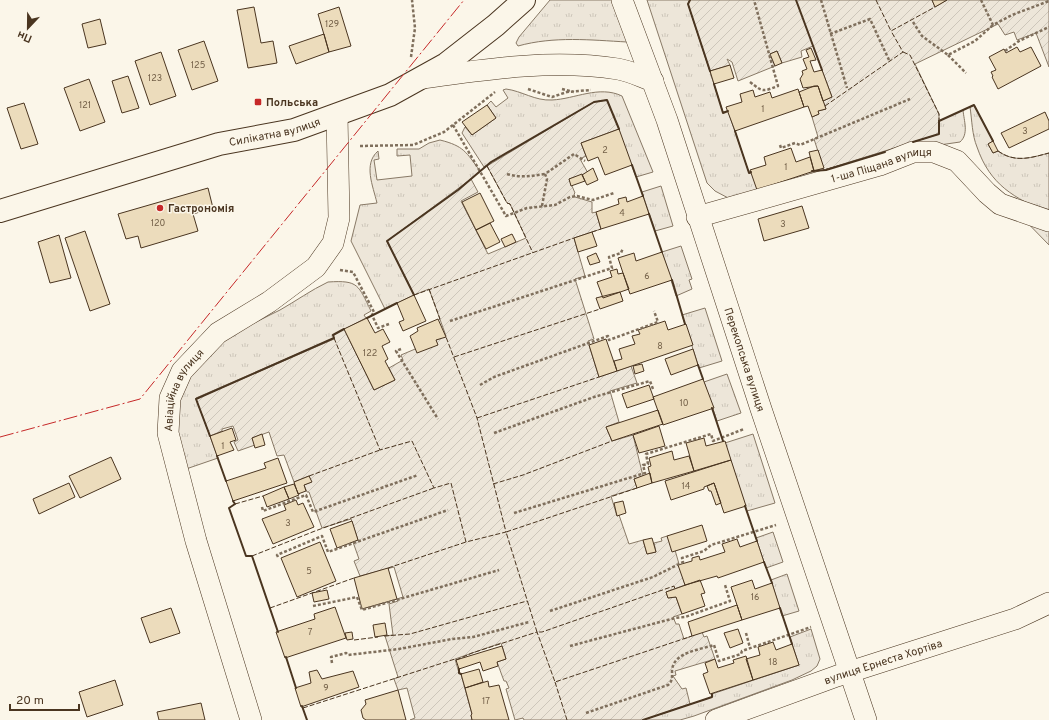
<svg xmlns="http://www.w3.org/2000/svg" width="1049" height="720" font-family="Overpass,sans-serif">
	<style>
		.grass { fill: url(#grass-tufts); stroke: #887966 }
		.garden { fill: url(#garden-furrows); stroke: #887966 }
		.building { fill: #ecdcbc; stroke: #4a3520 }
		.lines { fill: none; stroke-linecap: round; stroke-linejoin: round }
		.minor-casing { stroke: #4a3520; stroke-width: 22 }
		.tertiary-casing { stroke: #4a3520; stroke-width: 24 }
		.path { stroke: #7f6f5c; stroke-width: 2.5; stroke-dasharray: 3 2; stroke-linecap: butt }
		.minor { stroke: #fbf6e9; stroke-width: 21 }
		.tertiary { stroke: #fbf6e9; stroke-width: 22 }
		.fence { stroke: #4a3520; stroke-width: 1; stroke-dasharray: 5 2; stroke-linecap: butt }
		.wall { stroke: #4a3520; stroke-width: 2 }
		.power { stroke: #c62828; stroke-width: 1; stroke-dasharray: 14 3 2 3; stroke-linecap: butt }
		.poi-dot { fill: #c62828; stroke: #fbf6e9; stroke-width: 1.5 }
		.labels { text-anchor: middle; stroke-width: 3; stroke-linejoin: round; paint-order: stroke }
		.number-label { font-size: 9px; fill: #725f47 }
		.poi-label { font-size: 11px; font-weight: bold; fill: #4a3520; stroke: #fbf6e9; text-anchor: start }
		.street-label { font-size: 11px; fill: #4a3520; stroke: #fbf6e9 }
	</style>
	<defs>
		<pattern id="grass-tufts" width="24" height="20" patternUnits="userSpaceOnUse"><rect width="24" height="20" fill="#ede6d9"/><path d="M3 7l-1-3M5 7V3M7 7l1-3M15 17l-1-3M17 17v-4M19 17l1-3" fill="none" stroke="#cdc6ba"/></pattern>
		<pattern id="garden-furrows" width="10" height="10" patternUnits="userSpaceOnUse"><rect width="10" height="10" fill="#ede6d9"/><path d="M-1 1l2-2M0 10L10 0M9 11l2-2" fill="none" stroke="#cdc6ba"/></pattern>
	</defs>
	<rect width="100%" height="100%" fill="#fbf6e9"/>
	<path class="grass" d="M550,0H613L627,42C591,40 554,36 518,46L516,43L519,37Z
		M647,0H690L688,4L723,112L728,111L749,173L815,172L826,170L938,134L939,121L963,110C964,121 969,134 960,142L912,149L732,200L715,191L707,183Z
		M506,89C522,91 535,101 552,100C575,99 599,85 622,96L653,172L636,177L607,100L594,102L484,167L462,133L465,127L472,135L496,118L487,105L491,101L496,107L508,98L503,90Z
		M974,105L993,141L988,144L993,153L998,151C1015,163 1030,158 1049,153V213C1014,198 990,185 977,147C972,135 972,120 970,107Z
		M440,140C464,146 466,152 480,171L458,190L414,295L385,309L351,241L360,205L377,203C373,186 363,164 378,151L379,159L374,160L377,180L412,176L410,155L397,156V149H419L429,143Z
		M661,186L673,226L655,231L642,192Z
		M998,196L1049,222V245L1013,208Z
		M681,246L692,279L689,280L692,289L676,296L662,252Z
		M328,282C359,280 358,285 371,311L364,315L366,318L333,335L334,338L196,398L218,458L186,469C182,453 174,432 176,415C184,355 232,334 280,310C296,301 311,290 328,282Z
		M705,308L722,361L699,368L682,315Z
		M727,374L741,413L717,421L704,382Z
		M753,434L775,503L747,511L725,443Z
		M773,532L783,562L766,568L756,538Z
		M787,574L799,611L782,616L771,580Z
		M811,629L820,659L817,666L811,671L792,680L694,716L680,720H643L712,697V694L799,665L790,637Z"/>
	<path class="garden" d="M690,0H932L935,7L947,0H1049V67L1036,33L1017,40L1014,32L1005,35L998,24L915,64L939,114V134L824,170L814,139L818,137L812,117L819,114L818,111L826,109L823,101L832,97L813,46L801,51L802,57L782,63L777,51L770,54L775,66L738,81L732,62L727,59L730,65L710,71L688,4Z
		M607,100L619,129L581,143L586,156L580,159L588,173L569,179L575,193L574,194L575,197L592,202V213L596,212L601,229L574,238L585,276L575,279L594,339L588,341L589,345L599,377L631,366L637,383L610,391L619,422L606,427L612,441L633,435L643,476L634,479L637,488L611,496L617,516L619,515L629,544L643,540L647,554L656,552L654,543L662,541L661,538L667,536L675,550L685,585L666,592L668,598L676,597L682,614L673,617L676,624H679L684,639L702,632L704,637L707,636L715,659L675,671L676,675L673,676L682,689L686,688L690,704L643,720H524L523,718L515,720L506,689L509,688L506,681H504L497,662L506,659L501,643L455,659L459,673L461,674L472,714L471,715L472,720H410L415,718L407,688L398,690L394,679L398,677L385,636L393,635L389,604L398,601L397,599L403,597L394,567L360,576L354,561L359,559L353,542L358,540L351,519L322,528L309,492H307L304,485L311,482L309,476L294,482L284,455L277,456L269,432L252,438L255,445L238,451L234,442L238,440L233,426L222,429V431L210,436L196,399L334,339L333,335L344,329L374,390L395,380L389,368L403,360L401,355L446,336L429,289L414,295L387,241L471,179L478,192L461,201L488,254L526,238L510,204L507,203L487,166L594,102Z"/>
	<path class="building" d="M932,0H947L935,7Z
		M254,7L261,43L273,41L277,63L248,68L237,10Z
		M339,7L351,46L329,52L318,14Z
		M100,19L106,44L88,48L82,24Z
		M324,34L329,52L296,64L289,46Z
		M204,41L218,81L192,90L178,50Z
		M1017,47L1020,52L1031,47L1041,66L998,89L992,77L993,76L991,72L996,70L989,57L1004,49L1006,53Z
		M811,48L816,60L810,61L814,72L822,70L832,97L823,101L818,86L803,88L800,79L803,74L802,71L807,69L803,59L809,57L806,50Z
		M777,51L782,63L775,66L770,54Z
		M161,52L176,96L150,105L135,61Z
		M730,65L734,78L714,84L710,71Z
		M128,76L139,108L122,113L112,81Z
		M89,79L105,122L80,131L64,88Z
		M814,86H818L826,109L818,111L819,114L812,117L808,106L804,107L799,92Z
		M798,89L804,107L735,131L726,107L742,102L740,94L753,90L755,97L770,92L772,98Z
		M24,103L38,144L21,149L7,108Z
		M487,105L496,118L472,135L462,122Z
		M1045,112L1049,121V129L1009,148L1001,133Z
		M619,129L632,165L605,175L598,157L588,161L581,143Z
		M993,141L998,151L993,153L988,144Z
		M791,148L796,162L810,157L814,171L757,190L750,170L766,165L764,157Z
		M818,150L824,168L814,171L809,152Z
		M593,168L598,180L587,185L582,175Z
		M582,174L585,181L571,186L569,179Z
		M208,188L213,208L193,214L198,231L141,248L138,236L126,239L118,214Z
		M480,193L494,221L476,230L462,202Z
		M643,196L649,214L601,229L596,212L619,204L618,199L626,197L627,202Z
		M802,206L809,228L764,241L758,219Z
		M490,223L500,242L486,249L476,230Z
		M85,231L110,304L90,311L65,238Z
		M592,232L597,246L578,252L574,238Z
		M512,234L516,242L505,247L501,239Z
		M59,235L71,278L50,283L38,242Z
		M662,252L672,280L630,294L618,258L634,253L636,261Z
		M596,253L600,262L590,265L587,257Z
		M617,269L618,274L623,273L629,289L603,298L597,282L612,277L610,271Z
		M620,292L623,301L600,309L596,298Z
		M414,295L426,321L403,331L399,322L404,320L397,303Z
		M367,318L375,333L383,329L390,342L382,346L388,359L385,361L395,380L374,390L344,329Z
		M438,319L446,337L436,340L438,345L417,353L410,336L418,331L417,328Z
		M665,321L668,330L686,324L693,345L617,371L614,361L622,359L619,349L635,344L632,336L640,334L638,330Z
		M606,339L617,371L599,377L589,345Z
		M693,349L698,365L671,375L665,359Z
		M642,364L644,371L635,374L633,366Z
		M703,379L714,408L663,425L653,397Z
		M649,385L654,399L627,408L622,394Z
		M658,410L663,424L612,441L606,427Z
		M659,426L665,446L639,453L633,435Z
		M232,428L236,440L230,442L234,450L217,456L210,436Z
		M262,434L265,445L255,448L252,438Z
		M704,438L706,446L725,441L731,460L694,471L686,443Z
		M672,451L674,460L689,456L694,471L652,483L648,467L651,466L649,458Z
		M111,457L121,479L80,498L69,476Z
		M278,458L287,483L233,501L226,481L266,468L264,463Z
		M731,460L746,506L724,513L714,483L704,487V489L671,500L665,481Z
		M650,473L652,483L637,488L634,479Z
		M309,476L312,482L304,485L306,491L298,494L294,482Z
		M69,483L75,497L39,514L33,499Z
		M714,483L721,503L716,505L711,491H709L707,486Z
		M294,484L299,495L289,499L284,487Z
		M284,487L289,499L267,507L263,496Z
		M296,500L298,505L303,503L314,527L273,544L262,519L286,510L284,505Z
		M623,501L626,513L617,516L614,503Z
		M352,521L358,540L337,548L330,529Z
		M702,525L707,541L672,552L667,536Z
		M652,538L656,552L647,554L643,540Z
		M737,539L740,547L757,541L764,562L718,578L717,576L685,585L678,565L692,561V558L699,556L700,560L725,552L722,544Z
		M320,542L336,581L297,597L281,558Z
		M388,568L397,599L362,609L354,578Z
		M700,580L705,593L701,594L705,606L682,614L676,597L668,598L666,592Z
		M752,580L755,589L772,583L780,608L742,620L731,587Z
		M327,590L329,599L314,602L312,593Z
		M737,605L742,620L692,636L688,622Z
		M335,607L346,638L285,658L276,632L315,619L314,614Z
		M171,608L180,633L150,643L141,618Z
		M385,623L387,635L375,637L373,625Z
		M738,629L743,643L730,648L724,633Z
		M352,632L353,639L347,640L345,633Z
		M773,642L776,650L792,644L799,665L753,680L746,659L760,655L758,647Z
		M502,646L506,659L497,662L498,666L483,671L480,662L459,669L456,660Z
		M746,656L753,680L710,694L703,674L708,672L705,663L715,659L718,668L734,663L733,660Z
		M479,669L483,682L465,688L461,674Z
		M317,670L322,679L353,671L359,687L301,707L295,688L311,683L309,672Z
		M115,680L123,705L87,717L79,692Z
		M488,681L489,687L499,685L509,720H472L471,715L472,714L465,688Z
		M398,690L406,720H366L363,718L361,710L366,704L365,700Z
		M201,703L205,720H159L157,712Z"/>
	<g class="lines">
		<g class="minor-casing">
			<g id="minor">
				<path id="s1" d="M622,0L667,120L761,409L866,720"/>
				<path d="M423,78C487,69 553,59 618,69C630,71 642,77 653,81"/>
				<path id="s2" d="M697,217L880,165L913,152H934L957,161L987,193L1000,204L1049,221"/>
				<path id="s3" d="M251,720L196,541L168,433L170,398L182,371L218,333L269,302L316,267L333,243L339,218L337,115"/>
				<path id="s4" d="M716,720L837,676L1015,619L1049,603"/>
			</g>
		</g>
		<g class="tertiary-casing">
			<g id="tertiary">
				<path id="s5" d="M0,211L219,144L294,130L390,95L446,64L496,25L524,0"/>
			</g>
		</g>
		<path class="path" d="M821,0L847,88
			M981,0L993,25L1012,15L1049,1
			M913,22L922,36L948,55L975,41L993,25
			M830,34L870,19L889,60
			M1005,51L1019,41L1049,27
			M948,55L966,73
			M411,57L415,28L412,0
			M750,82C763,92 762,92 778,86L754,0
			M528,89L552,97L567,92L591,90
			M562,89L574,92
			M453,125L506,216L527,208L555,205L570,197L577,196L593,200L614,193
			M780,145L781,148L795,143L800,145L910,99
			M360,146L413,145L444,132L495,92
			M507,174C520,178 532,176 545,174
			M542,206L547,179L545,174L574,154L585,161
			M340,270L353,272L374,312L372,315L378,328L389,324
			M450,321L612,268L609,257L621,253L623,248
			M401,349L396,351L438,419
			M480,385L494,377L608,336L609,340L658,322L654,311
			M494,433L594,397L650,381L653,389
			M262,507L263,511L306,495L313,512L418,475
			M514,513L645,473L643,465L648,464L646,454L711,434L713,441L744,429
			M278,557L277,555L322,536L328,552L448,510
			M313,606L357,597L362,610L499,570
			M550,611L653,577L683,562L682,558L704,551L711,545L776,525
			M746,633L750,648
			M570,646L675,618L685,617L730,601L725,585
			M332,663L331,657L346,653L348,655L399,649L452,639L473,637L529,622
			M586,713L668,685C673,681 672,676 672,670C674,652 699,650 714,645L719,661L741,654L742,651L811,627"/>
		<use href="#minor" class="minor"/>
		<use href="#tertiary" class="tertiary"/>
		<path class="fence" d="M876,0L891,31L935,7
			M903,52L910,55L939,114V121
			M825,106L903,52L891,31
			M998,151C1015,163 1030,158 1049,153
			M487,166L507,203L510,204L533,253
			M592,232L601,229
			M429,289L440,319H438
			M414,295L574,238
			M334,338L380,450L412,441L434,488L451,483L466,542L506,532L477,418L446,337
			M454,357L600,309
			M477,418L599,377
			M309,476L380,450
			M493,484L523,475L612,441
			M637,488L506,532L537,632H542L674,586L675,589
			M235,504L263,496
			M252,556L315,531L434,488
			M388,568L466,542
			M270,608L354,578
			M384,636L410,634L527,601
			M354,640L378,637
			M456,660L472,653L537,632L555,682L692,636
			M555,682L567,720
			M303,708L455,659"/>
		<path class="wall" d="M690,0L688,4L710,71
			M796,0L822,70
			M714,84L723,113L728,111
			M735,131L749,173L751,172
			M913,142L939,134V121L974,105L993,141
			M632,165L643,196
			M812,171L826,170L885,152
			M649,214L662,252
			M672,280L685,324
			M414,295L387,241L458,190L491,162L594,102L607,100L619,129
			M367,318L397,303
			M698,365L703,379
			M712,408L723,441
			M210,436L196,399L334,338L333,335L344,329
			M217,456L226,481
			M233,501L235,504L229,508L246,556H252L278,632
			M745,506L757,541
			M764,562L772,583
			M780,608L792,644
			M286,657L296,688
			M459,669V673L461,674
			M302,706L307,720
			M643,720L712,697V694"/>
		<path class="power" d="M0,437L140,399L464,0"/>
	</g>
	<g class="poi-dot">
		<rect x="254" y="98" width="8" height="8" rx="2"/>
		<circle cx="160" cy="208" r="4"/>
	</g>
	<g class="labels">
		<g class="number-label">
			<text x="332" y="27">129</text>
			<text x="198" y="68">125</text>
			<text x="155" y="81">123</text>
			<text x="85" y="108">121</text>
			<text x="763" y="112">1</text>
			<text x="1025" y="134">3</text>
			<text x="605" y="153">2</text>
			<text x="786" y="170">1</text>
			<text x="622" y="216">4</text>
			<text x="158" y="226">120</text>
			<text x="783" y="227">3</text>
			<text x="647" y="279">6</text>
			<text x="660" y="349">8</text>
			<text x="370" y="356">122</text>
			<text x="684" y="406">10</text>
			<text x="223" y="449">1</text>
			<text x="686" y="489">14</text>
			<text x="288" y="526">3</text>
			<text x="309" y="574">5</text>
			<text x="755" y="600">16</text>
			<text x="310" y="635">7</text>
			<text x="773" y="665">18</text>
			<text x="326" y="691">9</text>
			<text x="486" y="704">17</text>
		</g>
		<g class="poi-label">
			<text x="266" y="106">Польська</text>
			<text x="168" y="212">Гастрономія</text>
		</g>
		<g class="street-label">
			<text dy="4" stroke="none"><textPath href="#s5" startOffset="286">Силікатна вулиця</textPath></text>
			<text dy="4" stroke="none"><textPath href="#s2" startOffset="192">1-ша Піщана вулиця</textPath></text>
			<text dy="4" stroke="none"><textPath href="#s1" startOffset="380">Перекопська вулиця</textPath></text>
			<text dy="4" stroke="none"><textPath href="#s3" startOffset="346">Авіаційна вулиця</textPath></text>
			<text dy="4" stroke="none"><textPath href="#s4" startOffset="177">вулиця Ернеста Хортіва</textPath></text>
		</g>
	</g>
	<g transform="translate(28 28) rotate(202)" stroke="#fbf6e9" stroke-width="3" paint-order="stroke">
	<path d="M0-3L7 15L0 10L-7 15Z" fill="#4a3520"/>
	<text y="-6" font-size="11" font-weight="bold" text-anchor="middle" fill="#4a3520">Пн</text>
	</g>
	<path d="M10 704v6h69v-6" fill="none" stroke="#4a3520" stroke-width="2"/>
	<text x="16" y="704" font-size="12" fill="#4a3520" stroke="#fbf6e9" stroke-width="3" paint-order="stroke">20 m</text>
</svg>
